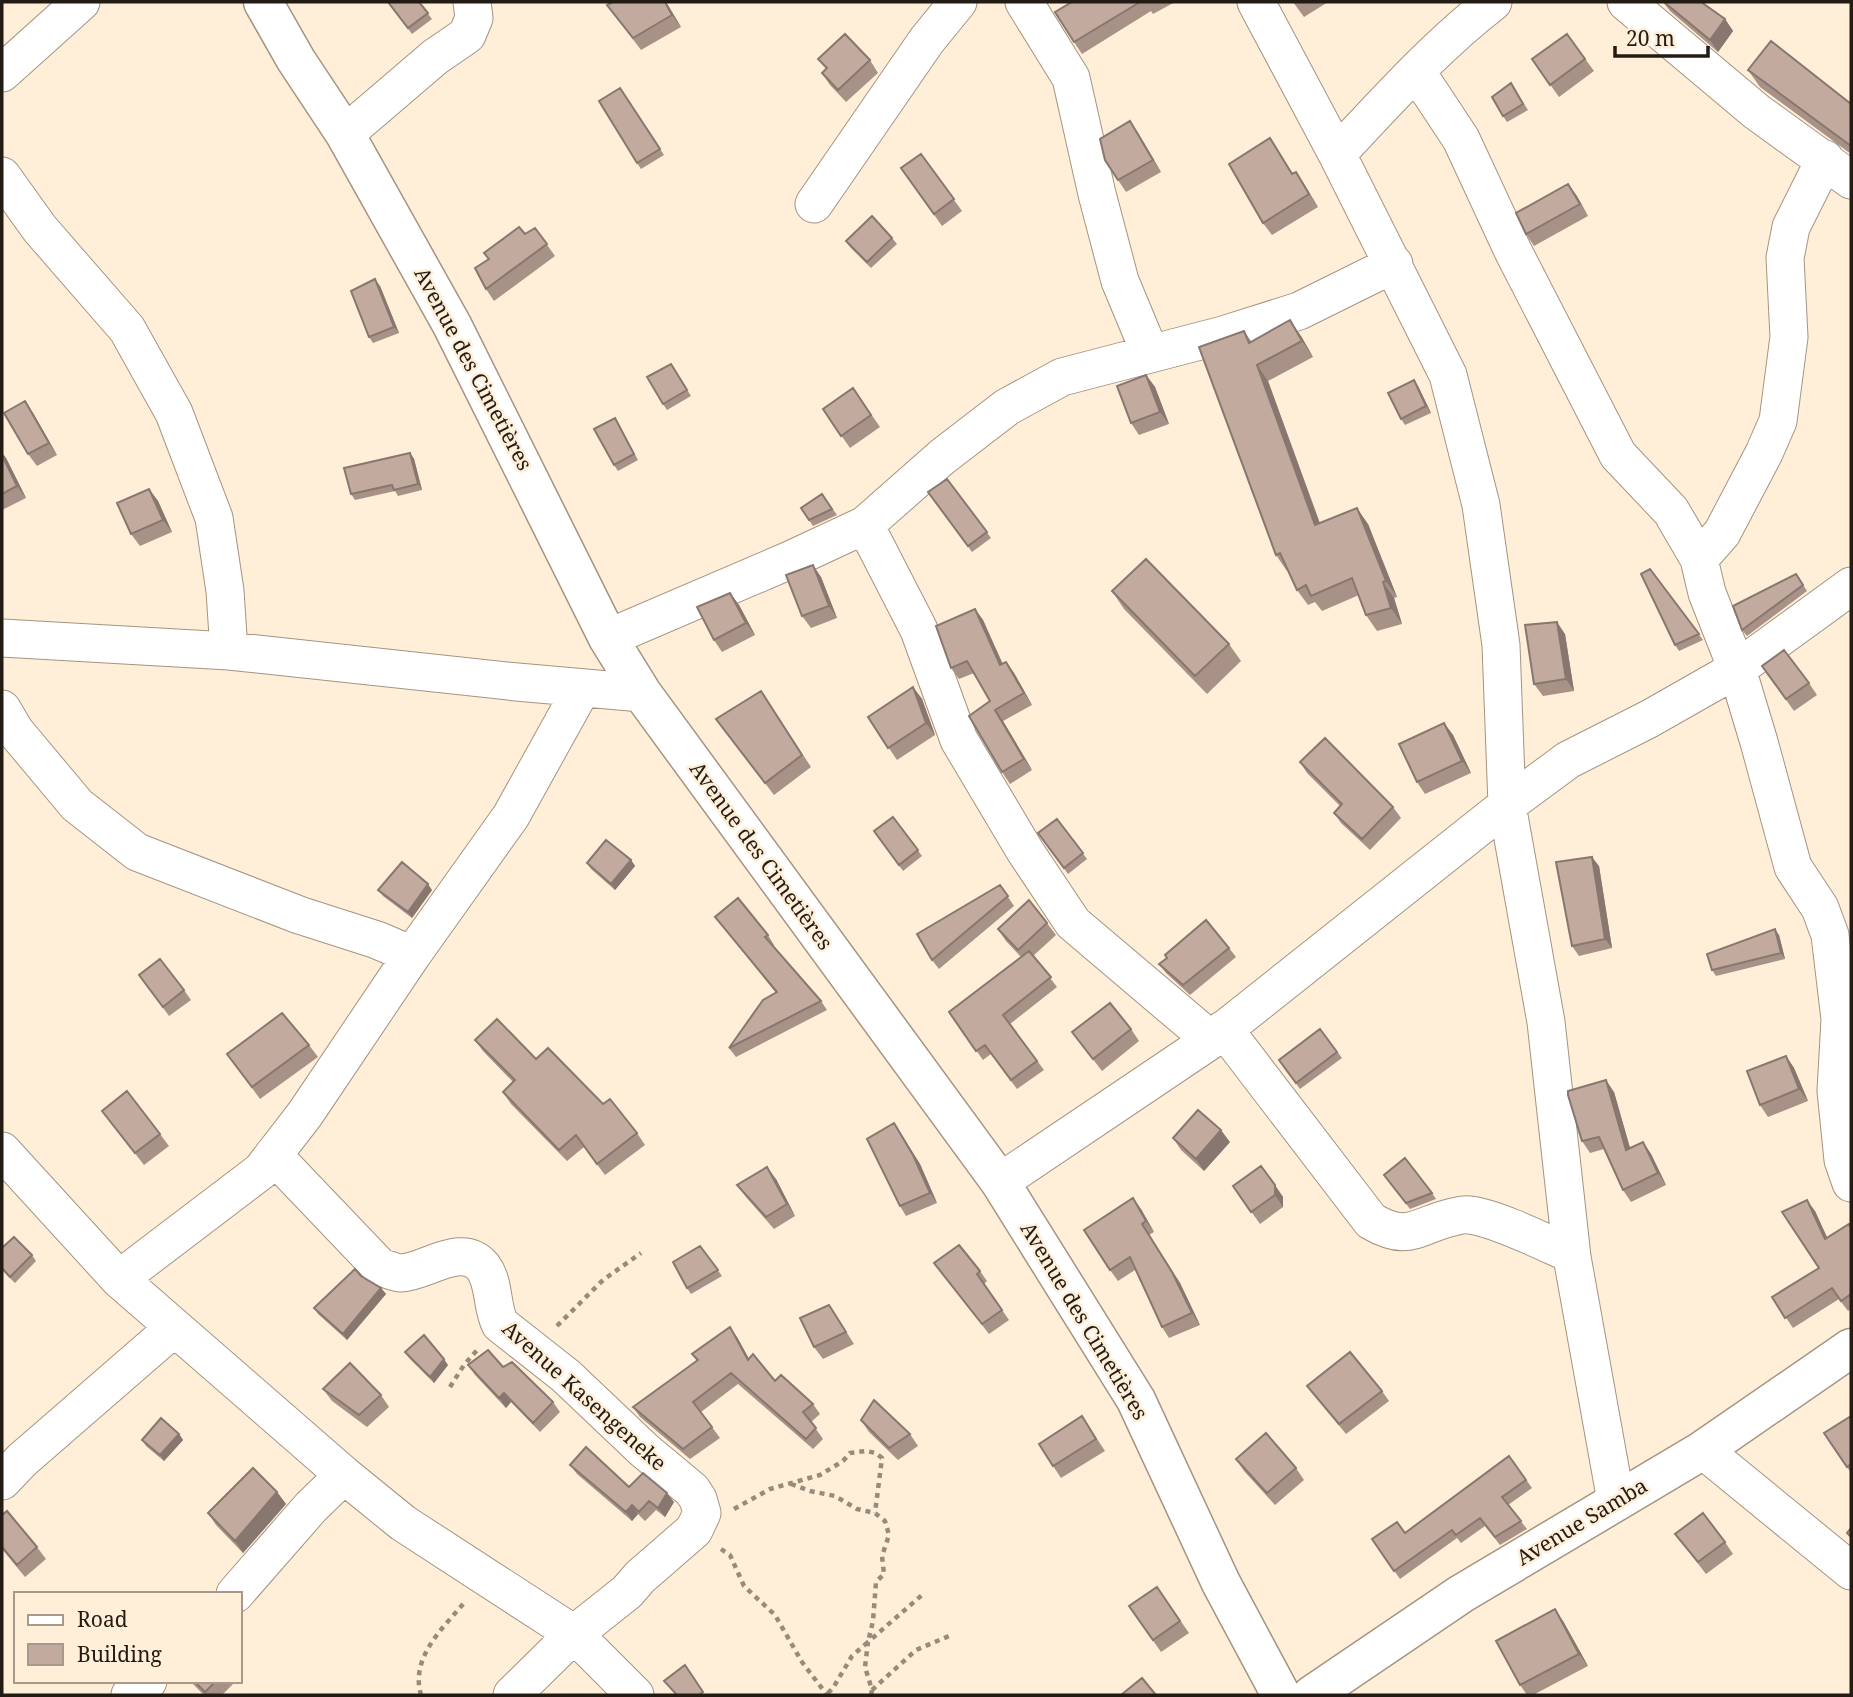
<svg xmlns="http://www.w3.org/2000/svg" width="1853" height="1697" font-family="'Noto Serif',serif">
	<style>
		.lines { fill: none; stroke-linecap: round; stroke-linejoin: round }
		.minor-casing { stroke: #a49480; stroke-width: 39 }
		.tertiary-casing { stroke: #a49480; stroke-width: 41 }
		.path { stroke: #978b7b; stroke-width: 4.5; stroke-dasharray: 5 5; stroke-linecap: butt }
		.minor { stroke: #fff; stroke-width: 37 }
		.tertiary { stroke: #fff; stroke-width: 38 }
		.wall { fill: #a89288 }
		.shaded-wall { fill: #88776f }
		.building { fill: #c3aa9e; stroke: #88776f; stroke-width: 2 }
		.labels { text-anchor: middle; stroke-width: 5; stroke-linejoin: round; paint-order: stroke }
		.street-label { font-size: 21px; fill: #221c14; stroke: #ffeed8 }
	</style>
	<rect width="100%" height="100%" fill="#ffeed8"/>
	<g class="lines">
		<g class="minor-casing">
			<path id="minor" d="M1024,2L1071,78L1097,194L1120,281L1150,353
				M1256,2L1337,154L1448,375L1481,505L1501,645L1507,805L1546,1022L1572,1257L1616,1501
				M1626,2L1757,112L1851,180
				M1416,71L1461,139L1513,251L1618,455L1671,511L1699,559L1707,593L1737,669L1759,742L1793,867L1820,908L1830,935L1840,1019L1836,1091L1843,1160L1851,1183
				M2,73L81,2
				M345,134L435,57L467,35L474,18L472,2
				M1337,154C1387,101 1436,46 1493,2
				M2,176L40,229L127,329L174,413L214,518L225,591L229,651
				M814,204L927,40L958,2
				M865,525L919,630L959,740L1025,851L1073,923L1211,1040
				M1699,559L1722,533L1764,453L1778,421L1789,337L1785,258L1791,227L1825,159
				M2,638L229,651L517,682L642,693
				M608,638L790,560L865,525L942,457L1007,407L1062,377L1223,335L1299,311L1394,264
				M2,709L15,731L77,805L137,852L299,915L377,940L412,955
				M1224,1029L1371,1221C1409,1243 1415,1226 1453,1217C1458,1216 1464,1214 1469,1215C1494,1217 1546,1243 1571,1254
				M2,1151L119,1279L344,1475L403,1523L574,1634L635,1695
				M273,1155L380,1267C387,1269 395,1273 401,1273C426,1272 462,1241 483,1267C495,1283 491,1306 500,1324L566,1376L644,1450L692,1490L698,1499L702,1513L694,1530L640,1577L627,1592L574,1634L512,1695
				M1000,1182L1211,1040L1507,805L1568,760L1649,719L1737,669L1851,586
				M119,1279L261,1171L305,1114L412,955L511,816L582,688
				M1703,1450L1851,1571
				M2,1481L22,1460L174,1328
				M235,1594L311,1507L344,1475
				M130,1695L148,1681"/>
		</g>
		<g class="tertiary-casing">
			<path id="tertiary" d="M263,2L296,60L345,134L452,325L608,638L642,693L1000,1182L1136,1400L1221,1583L1281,1695
				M1312,1695L1461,1594L1703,1450L1851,1348"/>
		</g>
		<path class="path" d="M557,1326L603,1280L641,1253
			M450,1387L464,1365L479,1348
			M791,1484L810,1491L835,1496L857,1509L875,1513L885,1521L889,1535L882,1556L884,1574L876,1582L873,1621L868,1642L852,1656L833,1688L827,1694
			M734,1509L770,1489L820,1475L843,1461L850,1453L866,1451L876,1453L882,1458L875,1513
			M721,1549L730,1555L744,1586L775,1615L802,1662L827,1695
			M872,1690L916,1650L949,1636
			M421,1695C410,1658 442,1629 464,1603
			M871,1695L872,1690L865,1667L868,1642L922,1595"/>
		<use href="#minor" class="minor"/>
		<use href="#tertiary" class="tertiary"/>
	</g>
	<path class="wall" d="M388,2H419L432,19L412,34Z
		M666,2L681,27L641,50L607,5Z
		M1072,2H1175L1153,14L1151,11L1082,54L1074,42Z
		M1293,2H1328L1304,17Z
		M1663,2H1701L1725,19L1733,31L1718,52L1670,11Z
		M1567,34L1594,71L1559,97L1532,59Z
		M818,59L870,60L878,73L846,102L830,85L822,73L826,69Z
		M1748,70L1851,104V154L1760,87Z
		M1511,83L1528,110L1507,122L1503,116Z
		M620,88L664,155L641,169L637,163Z
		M1138,133L1161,172L1126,192L1118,180Z
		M1270,138L1293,174L1296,172L1318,207L1272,235L1263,223Z
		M921,154L962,211L942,226L901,168Z
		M1568,184L1588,216L1534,246L1526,234Z
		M535,228L555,256L494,301L486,289Z
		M892,238L897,244L871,268L850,247L846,241Z
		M380,286L399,333L373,343L369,337Z
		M1244,331L1251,341L1301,336L1313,357L1268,381L1320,523L1368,524L1397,597L1394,598L1402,624L1377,631L1366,615L1359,595L1322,611L1315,602L1308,605L1297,590L1288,570L1287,571L1276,555Z
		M671,364L691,396L667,410L663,404Z
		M1146,375L1155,387L1169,424L1139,435L1131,423Z
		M1418,386L1431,413L1405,425L1401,419Z
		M853,388L880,427L850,448L823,409Z
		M33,413L57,455L37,466L28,454Z
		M615,418L638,460L618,471L614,465Z
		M2,453L6,458L26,498L2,510Z
		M410,453L414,459L422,490L398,496L395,491L355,500L351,494Z
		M947,479L991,538L972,552L928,492Z
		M149,489L158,501L172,532L140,546L131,534Z
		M822,494L837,515L813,526L801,508Z
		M1650,569L1703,640L1679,651L1675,645Z
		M1796,574L1807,591L1747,636L1742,630Z
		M821,577L837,618L811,628L802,616Z
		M1112,591L1229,644L1241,661L1207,694L1124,609Z
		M730,593L739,605L755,635L722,652L714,640Z
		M975,609L983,620L1003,664L1006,662L1014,673L1032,705L1003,721L1032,770L1010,784L1002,772L990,701L974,673L959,679L951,668Z
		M1565,634L1574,691L1543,696L1534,684Z
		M1762,666L1809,683L1817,695L1794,711Z
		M913,687L922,699L935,735L897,760L868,717Z
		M761,691L811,767L774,795L716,719Z
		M1444,723L1453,735L1471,773L1425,794L1417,782Z
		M1300,762L1393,807L1401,818L1370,850L1341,823L1334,813L1340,806L1307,773Z
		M893,817L922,856L903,871L874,831Z
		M1057,819L1087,859L1068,874L1038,833Z
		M631,860L635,866L615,890L591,869L587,863Z
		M1599,866L1612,948L1579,956L1572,946Z
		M1000,885L1014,906L939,969L932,960Z
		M378,890H432L412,918L383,896Z
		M715,917L768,935L774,945L773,946L821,1001L827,1010L736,1057L729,1048L776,993Z
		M1047,923L1056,935L1033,956L1057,987L1010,1024L1044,1070L1017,1089L991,1054L983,1060L949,1012L1021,957L1006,941L998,929Z
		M1779,935L1785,959L1716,976L1712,970Z
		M1229,948L1236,957L1190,995L1166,973L1159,964Z
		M139,975L184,990L191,1000L169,1016Z
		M1131,1029L1139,1041L1102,1071L1072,1032Z
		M1320,1029L1342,1058L1300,1089L1279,1060Z
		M475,1040L536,1059L603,1104L637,1133L645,1145L605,1175L584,1147L567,1161L511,1104L503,1092L513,1082L483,1051Z
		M309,1045L318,1057L260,1099L227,1054Z
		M1786,1056L1794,1068L1808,1101L1768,1117L1760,1105Z
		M1614,1092L1630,1148L1643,1142L1651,1154L1666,1185L1631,1202L1623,1190L1604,1149L1590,1153L1582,1141Z
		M102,1111L160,1134L169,1146L144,1165Z
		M894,1123L920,1164L937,1203L906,1216L900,1206Z
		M1173,1138L1230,1142L1204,1171L1181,1150Z
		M1261,1166L1283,1197V1207L1260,1224L1233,1186Z
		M776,1179L795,1216L774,1229L746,1197L737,1185Z
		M1388,1181L1432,1193L1436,1199L1410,1209Z
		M1141,1209L1154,1232L1149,1235L1180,1283L1200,1325L1169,1338L1162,1327L1135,1270L1118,1281L1110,1270Z
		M1815,1211L1827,1238L1851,1228V1309L1848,1311L1839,1299L1793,1328L1772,1297L1819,1268Z
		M700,1246L722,1276L691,1294L687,1288Z
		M2,1248L32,1255L36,1261L15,1283L2,1270Z
		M934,1263L980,1271L987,1281L984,1284L1009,1320L989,1334Z
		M361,1276L381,1288L386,1294L347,1340L318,1314L314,1308Z
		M837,1317L854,1344L823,1359L814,1347Z
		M737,1337L749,1359L775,1381L813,1404L820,1414L811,1422L823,1439L813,1449L738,1384L701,1412L720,1438L690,1459L640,1417L633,1407L697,1361L692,1354Z
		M405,1352L448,1365L434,1383L409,1358Z
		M468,1365L503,1367L553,1402L560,1412L540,1432L511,1402L506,1408L475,1375Z
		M1307,1386L1382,1391L1389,1401L1346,1434Z
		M323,1389L381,1395L389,1407L367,1427L332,1401Z
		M1082,1416L1105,1451L1061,1478L1053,1466Z
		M1851,1416V1473L1847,1467Z
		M861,1420L910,1434L918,1446L898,1460L869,1432Z
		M179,1434L183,1440L164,1461L146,1446L142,1440Z
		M1509,1456L1532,1488L1508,1505L1527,1529L1500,1545L1485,1526L1461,1543L1457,1538L1400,1579L1372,1539L1405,1533Z
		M1236,1459L1296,1468L1304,1480L1275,1505L1244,1471Z
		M570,1465L629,1487L674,1502L665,1517L656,1510L645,1521L638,1514L632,1521L577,1474Z
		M277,1492L286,1504L243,1553L216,1525L208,1513Z
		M2,1515L37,1547L46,1559L25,1577L2,1549Z
		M1675,1534L1725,1542L1733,1554L1706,1574Z
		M1157,1587L1189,1633L1161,1652L1129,1606Z
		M1563,1621L1588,1666L1533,1695H1527L1520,1685Z
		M190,1681H236L222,1695H204Z"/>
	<path class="shaded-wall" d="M665,2H666L681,27L672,15Z
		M1725,19L1733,31L1718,52L1710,40Z
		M1130,121L1138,133L1161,172L1153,160Z
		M1296,172L1304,184L1318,207L1309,194Z
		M1568,184L1577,196L1588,216L1580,204Z
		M375,279L380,286L399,333L394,327Z
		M1290,320L1301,336L1313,357L1302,341Z
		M1257,365L1268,381L1326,541L1315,525Z
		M1146,375L1155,387L1169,424L1160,412Z
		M1414,380L1418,386L1431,413L1426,406Z
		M25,401L33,413L57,455L49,443Z
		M2,453L6,458L26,498L17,486L2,455Z
		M410,453L414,459L422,490L418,484Z
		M149,489L158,501L172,532L163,520Z
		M1357,508L1368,524L1397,597L1386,581Z
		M813,565L821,577L837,618L829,606Z
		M1383,582L1394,598L1402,624L1391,608Z
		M730,593L739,605L755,635L746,623Z
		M975,609L983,620L1008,677L1000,665Z
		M1557,622L1565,634L1574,691L1566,679Z
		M1006,662L1014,673L1032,705L1024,693Z
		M913,687L922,699L935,735L926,723Z
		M995,710L1003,721L1032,770L1024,759Z
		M1444,723L1453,735L1471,773L1462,761Z
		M1592,857L1599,866L1612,948L1605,939Z
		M631,860L635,866L615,890L611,884Z
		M428,884L432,890L412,918L408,912Z
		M1775,929L1779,935L1785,959L1781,953Z
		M1786,1056L1794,1068L1808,1101L1799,1089Z
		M1606,1080L1614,1092L1634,1162L1626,1150Z
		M894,1123L920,1164L937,1203L930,1193Z
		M1221,1130L1230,1142L1204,1171L1196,1159Z
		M1643,1142L1651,1154L1666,1185L1658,1173Z
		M767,1167L776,1179L795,1216L787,1204Z
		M1275,1185L1283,1197V1207L1275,1195Z
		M1133,1198L1141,1209L1154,1232L1146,1221Z
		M1807,1200L1815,1211L1833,1250L1825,1239Z
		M1142,1224L1180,1283L1200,1325L1192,1313Z
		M381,1288L386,1294L347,1340L343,1334Z
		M730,1327L737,1337L755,1370L748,1360Z
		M444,1359L448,1365L434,1383L430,1377Z
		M504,1393L511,1402L506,1408L499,1398Z
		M179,1434L183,1440L164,1461L160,1455Z
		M277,1492L286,1504L243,1553L235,1541Z
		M667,1493L674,1502L665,1517L658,1508Z
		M632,1505L638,1514L632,1521L626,1512Z
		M1555,1609L1563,1621L1588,1666L1579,1654Z"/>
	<path class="building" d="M388,2H419L428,13L408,28Z
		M613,2H665L672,15L633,38L607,5Z
		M1072,2H1140L1074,42L1055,12Z
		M1664,2H1701L1725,19L1710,40Z
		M845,34L870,60L838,90L822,73L827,68L818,59Z
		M1567,34L1585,59L1550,85L1532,59Z
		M1771,41L1851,104V146L1748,70Z
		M1511,83L1523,104L1503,116L1492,97Z
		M620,88L660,149L637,163L599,101Z
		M1130,121L1153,160L1118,180L1105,160L1100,139Z
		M1270,138L1292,174L1296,172L1309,194L1263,223L1229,164Z
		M921,154L954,199L934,214L901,168Z
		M1568,184L1580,204L1526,234L1516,213Z
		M872,216L892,238L867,262L846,241Z
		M519,227L525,234L535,228L547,244L486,289L475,268L489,259L484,253Z
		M375,279L394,327L369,337L351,291Z
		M1290,320L1302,341L1257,365L1315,525L1357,508L1386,581L1383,582L1391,608L1366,615L1352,578L1311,596L1306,585L1297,590L1280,553L1276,555L1199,347L1244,331L1249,343Z
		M671,364L687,390L663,404L647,377Z
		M1146,375L1160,412L1131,423L1117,386Z
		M1414,380L1426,406L1401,419L1388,393Z
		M853,388L871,415L841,436L823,409Z
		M25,401L49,443L28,454L4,413Z
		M615,418L634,454L614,465L594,429Z
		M410,453L418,484L394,490L392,485L351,494L344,468Z
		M2,455L17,486L2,494Z
		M947,479L987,532L968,546L928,492Z
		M149,489L163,520L131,534L117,503Z
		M822,494L832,509L809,520L801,508Z
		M1146,559L1229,644L1195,676L1112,591Z
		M813,565L829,606L802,616L786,575Z
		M1650,569L1699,634L1675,645L1641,574Z
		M1796,574L1803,585L1742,630L1733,606Z
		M730,593L746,623L714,640L697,607Z
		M975,609L1000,665L1006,662L1024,693L995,710L1024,759L1002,772L969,716L990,701L967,661L951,668L936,626Z
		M1557,622L1566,679L1534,684L1525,625Z
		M1784,650L1809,683L1786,699L1762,666Z
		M913,687L926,723L888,748L868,717Z
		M761,691L802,755L765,783L716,719Z
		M1444,723L1462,761L1417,782L1399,744Z
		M1325,738L1393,807L1362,839L1334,813L1342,804L1300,762Z
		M893,817L918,850L899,865L874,831Z
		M1057,819L1083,853L1064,868L1038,833Z
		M606,840L631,860L611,884L587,863Z
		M1592,857L1605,939L1572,946L1556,862Z
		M402,862L428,884L408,912L378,890Z
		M1000,885L1008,896L932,960L917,934Z
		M738,898L768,935L765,937L821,1001L729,1048L763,1000L777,992L715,917Z
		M1029,900L1047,923L1018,950L998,929Z
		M1206,920L1229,948L1183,985L1159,964L1167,958L1165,955Z
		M1775,929L1781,953L1712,970L1707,954Z
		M1029,951L1051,977L1003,1015L1037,1061L1011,1080L985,1045L976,1051L949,1012Z
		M160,959L184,990L163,1007L139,975Z
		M1110,1003L1131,1029L1093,1059L1072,1032Z
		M282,1013L309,1045L252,1087L227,1054Z
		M497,1019L536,1059L548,1048L603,1104L610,1099L637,1133L597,1164L576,1135L559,1150L503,1092L515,1080L475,1040Z
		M1320,1029L1337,1052L1296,1083L1279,1060Z
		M1786,1056L1799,1089L1760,1105L1747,1071Z
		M1606,1080L1626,1150L1643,1142L1658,1173L1623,1190L1599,1137L1582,1141L1568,1095V1091Z
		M127,1091L160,1134L135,1153L102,1111Z
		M1198,1110L1221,1130L1196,1159L1173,1138Z
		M894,1123L913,1155L930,1193L900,1206L867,1139Z
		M1405,1158L1432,1193L1406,1203L1384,1175Z
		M1261,1166L1275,1185V1195L1251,1212L1233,1186Z
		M767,1167L787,1204L766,1217L737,1185Z
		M1133,1198L1146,1221L1142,1224L1172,1272L1192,1313L1162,1327L1130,1257L1110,1270L1084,1230Z
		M1807,1200L1825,1239L1849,1224L1851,1228V1294L1841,1301L1832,1288L1785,1318L1772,1297L1819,1268L1782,1212Z
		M14,1237L32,1255L10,1277L2,1268V1248Z
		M959,1245L980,1271L977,1274L1002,1310L982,1324L934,1263Z
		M700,1246L718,1270L687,1288L673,1262Z
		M355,1269L361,1276L381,1288L343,1334L314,1308Z
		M829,1305L846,1332L814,1347L800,1318Z
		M730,1327L748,1360L753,1354L775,1381L781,1375L813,1404L803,1412L816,1428L806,1439L731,1373L693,1402L712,1427L683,1449L633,1407L698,1360L692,1354Z
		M424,1335L444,1359L430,1377L405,1352Z
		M488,1350L503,1367L512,1362L553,1402L533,1423L504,1393L499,1398L468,1365Z
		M1350,1352L1382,1391L1339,1424L1307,1386Z
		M350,1363L381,1395L359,1415L323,1389Z
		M874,1400L910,1434L889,1448L861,1420Z
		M1082,1416L1096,1439L1053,1466L1039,1444Z
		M1851,1416V1464L1847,1467L1824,1433Z
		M161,1418L179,1434L160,1455L142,1440Z
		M1266,1433L1296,1468L1267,1493L1236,1459Z
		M586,1447L629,1487L643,1473L667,1493L658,1508L649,1501L639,1512L632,1505L626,1512L570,1465Z
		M1509,1456L1526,1480L1502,1497L1521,1521L1495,1537L1480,1518L1456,1535L1452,1530L1394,1571L1372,1539L1397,1522L1405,1533Z
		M253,1468L277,1492L235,1541L208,1513Z
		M7,1511L37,1547L17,1565L2,1547V1515Z
		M1703,1513L1725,1542L1698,1562L1675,1534Z
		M1851,1528V1537L1847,1533Z
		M1157,1587L1180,1621L1153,1640L1129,1606Z
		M1555,1609L1579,1654L1520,1685L1496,1641Z
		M685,1665L703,1692L699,1695H677L664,1681Z
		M1142,1678L1156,1695H1121Z
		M194,1681H216L205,1692Z"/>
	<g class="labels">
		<g class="street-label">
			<text transform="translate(473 369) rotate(62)" y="7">Avenue des Cimetières</text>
			<text transform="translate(761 856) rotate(54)" y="7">Avenue des Cimetières</text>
			<text transform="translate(1084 1321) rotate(59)" y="7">Avenue des Cimetières</text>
			<text transform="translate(584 1396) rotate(42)" y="7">Avenue Kasengeneke</text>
			<text transform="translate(1582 1522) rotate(-31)" y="7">Avenue Samba</text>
		</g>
	</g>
	<rect width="1853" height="1697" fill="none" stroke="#221c14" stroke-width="7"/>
	<rect x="14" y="1592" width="228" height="91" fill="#ffeed8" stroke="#a79a8a" stroke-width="2"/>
	<rect x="28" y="1615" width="35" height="10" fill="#ffffff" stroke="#a79a8a" stroke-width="2"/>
	<text x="77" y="1627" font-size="21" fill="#221c14">Road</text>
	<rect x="28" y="1644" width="35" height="21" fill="#c3aa9e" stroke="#a79a8a" stroke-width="2"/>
	<text x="77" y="1662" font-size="21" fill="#221c14">Building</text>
	<path d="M1615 46v10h93v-10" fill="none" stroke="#221c14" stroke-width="3.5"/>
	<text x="1626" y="46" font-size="21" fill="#221c14" stroke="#ffeed8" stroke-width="5" paint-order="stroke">20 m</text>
</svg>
